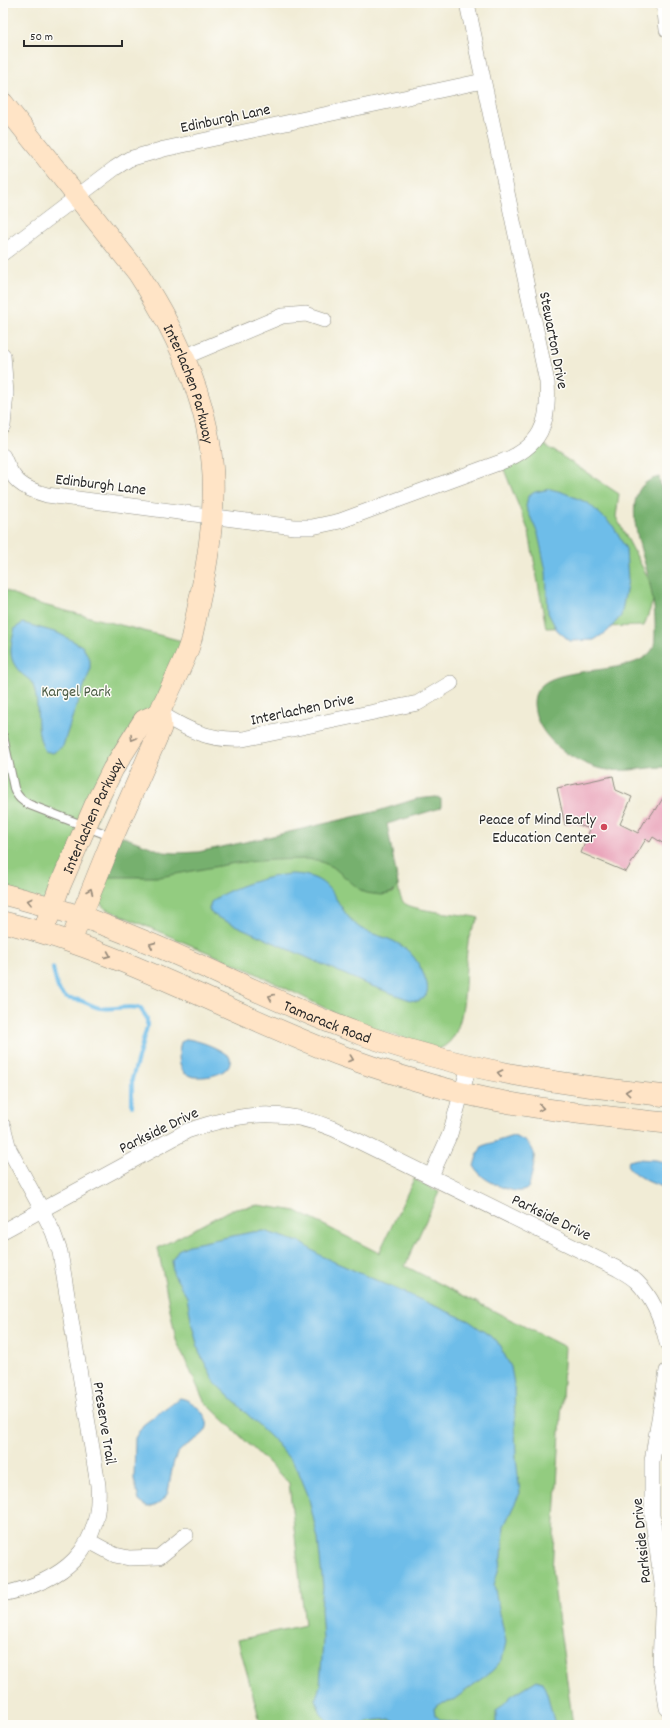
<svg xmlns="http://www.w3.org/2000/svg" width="670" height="1728" font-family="Dekko,sans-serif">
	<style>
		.green { fill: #93cc80; stroke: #5f7c56 }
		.forest { fill: #76b06e; stroke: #506e4c }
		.water { fill: #6ebde9; stroke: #4c748a }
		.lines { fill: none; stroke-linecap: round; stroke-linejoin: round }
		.stream { stroke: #6ebde9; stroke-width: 4 }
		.building { fill: #eaa5bb }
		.lane-casing { stroke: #8e8c80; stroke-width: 10 }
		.street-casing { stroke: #8e8c80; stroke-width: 16 }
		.secondary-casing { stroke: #8e8c80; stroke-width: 22 }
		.lane { stroke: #fff; stroke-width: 8 }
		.street { stroke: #fff; stroke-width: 15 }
		.secondary { stroke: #ffe4c6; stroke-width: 21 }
		.oneway { stroke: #958878 }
		.poi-dot { fill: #d1495b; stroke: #fdfcf7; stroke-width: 1.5 }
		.labels { text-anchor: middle; stroke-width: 3; stroke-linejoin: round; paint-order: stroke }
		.street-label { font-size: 16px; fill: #2b2b2b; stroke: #fdfcf7 }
		.park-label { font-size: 16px; fill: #4a5b44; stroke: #fdfcf7 }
		.poi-label { font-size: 16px; fill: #2b2b2b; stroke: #fdfcf7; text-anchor: end }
	</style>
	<rect width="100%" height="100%" fill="#fdfcf7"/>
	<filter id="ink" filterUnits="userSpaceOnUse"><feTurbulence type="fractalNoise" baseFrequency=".025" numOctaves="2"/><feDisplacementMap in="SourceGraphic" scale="8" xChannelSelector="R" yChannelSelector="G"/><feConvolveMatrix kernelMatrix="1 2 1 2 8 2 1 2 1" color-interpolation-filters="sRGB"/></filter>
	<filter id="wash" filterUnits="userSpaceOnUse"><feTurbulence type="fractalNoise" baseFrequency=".012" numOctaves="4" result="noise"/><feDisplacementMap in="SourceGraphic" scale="16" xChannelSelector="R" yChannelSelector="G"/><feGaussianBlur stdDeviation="0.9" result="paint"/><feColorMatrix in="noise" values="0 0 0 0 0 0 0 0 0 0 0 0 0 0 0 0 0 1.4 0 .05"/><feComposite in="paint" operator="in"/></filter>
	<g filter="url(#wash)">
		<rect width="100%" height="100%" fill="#f1ecd6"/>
		<path class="green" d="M536,439L619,494L616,517L656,593L644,626L546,628L529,532L501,462Z
			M3,589L28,601L190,643L144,720L53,907L3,894Z
			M370,819L386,894L393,893L398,884C399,890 399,897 403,902C412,912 463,913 479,918C474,925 469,934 468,943C463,968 471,1040 438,1049L353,1022L249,970L106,909C93,900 100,887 104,875Z
			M414,1179L439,1192L405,1266L565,1347L552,1571L573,1725H261L238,1640L305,1625L289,1483L204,1401L176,1340L158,1248L230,1210L258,1205L296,1211L379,1253Z"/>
		<path class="forest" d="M659,477L667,515V767C640,767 615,776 589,765C569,757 547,742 538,721C511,652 629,685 652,650C655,645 655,638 655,632C656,613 652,593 648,575C641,547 616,486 659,477Z
			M436,797L441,799V807L437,809L387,824L398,884L395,891L388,894L381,895L366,893L359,889L333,867L317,860L306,859L272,860L235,863L160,877H102L121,836L164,852L176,853L198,852L264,838L378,811L416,799Z"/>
		<path class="water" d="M550,489L562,492L588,503L613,526L626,549L628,580L621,616L608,631L594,640L570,641L557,630L548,613L546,571L538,534L526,507L528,496L535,492Z
			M23,623L58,633L82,646L90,659V671L72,718L63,746L53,753L45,751C33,730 41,706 33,685C31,679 24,677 20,672C17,669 13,663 12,659C9,649 13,637 15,628Z
			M292,874C338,875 331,906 360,928C368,933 377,935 386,938C406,945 418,958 425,978C428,985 429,992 424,998L418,1001L410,1000L366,984L219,918L211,913L209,909L211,902C227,888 270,875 292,874Z
			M188,1039C203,1042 217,1047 230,1057C233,1073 209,1078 196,1077C192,1077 188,1075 184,1073C178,1063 178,1054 181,1042Z
			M513,1136C537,1144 537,1155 531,1177C530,1182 530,1188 525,1190C515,1195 490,1183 482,1176C479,1174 476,1169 474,1166L477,1156L482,1146Z
			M637,1159L656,1160L667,1163V1188C653,1184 636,1178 627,1165L629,1161Z
			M264,1231L302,1243L321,1256L469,1321L497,1341L511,1367L514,1384L516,1458L520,1493L504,1526L502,1557L494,1585L506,1642L502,1660L492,1671L452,1701L440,1704L434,1708L435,1715L441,1720L469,1725H403L391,1719L367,1721L360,1725H332L319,1712L316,1699L320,1685L323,1640L321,1608L323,1587L318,1539L308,1495L297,1468L272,1438L216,1384L200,1354L192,1326L187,1297L173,1273L172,1260L178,1250L189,1245L252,1232Z
			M180,1398C188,1399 196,1405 201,1411C222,1436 185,1439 176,1456C172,1465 170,1482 168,1492C164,1501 157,1507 147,1507L139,1501L134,1479L135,1438L143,1425L175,1401Z
			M537,1680L542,1682L547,1693L555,1725H496V1712L511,1696Z"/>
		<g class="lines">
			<path class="stream" d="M53,968C55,977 57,994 67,998C71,1000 76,999 79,1000C86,1002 93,1007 100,1008C115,1010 124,1005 140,1008L147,1018V1027L132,1079V1106"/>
		</g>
		<g id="blocks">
			<path class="building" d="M613,776L616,790L632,797L620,824L638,833L647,817L649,818L655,809L656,810L667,791V846L653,837L650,842L646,839L626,872L581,853L590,829L573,823L565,825L557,788Z"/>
		</g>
	</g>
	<g filter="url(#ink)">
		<use href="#blocks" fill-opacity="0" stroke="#8e8c80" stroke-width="1"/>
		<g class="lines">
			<g class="lane-casing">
				<path id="lane" d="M3,736L14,788C17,797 22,801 30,805L113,837"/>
			</g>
			<g class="street-casing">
				<path id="street" d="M664,3L667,30
					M3,253L115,168L129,159L164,149L483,81
					M3,355L6,393L3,426
					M184,357L282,316L306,314L324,320
					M3,456C13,481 21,488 47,495L294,527H312L340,521L501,462C541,447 550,423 547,382L467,3
					M160,713C187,730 210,741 243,739L418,703L451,683
					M3,1126L9,1149L42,1210L53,1232L60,1252L98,1485C102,1551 63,1581 3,1594
					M431,1176L450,1134L469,1066
					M3,1231L187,1131C239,1113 281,1107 334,1129L616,1268C623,1272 631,1276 637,1282C653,1298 662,1321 667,1343
					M667,1371L652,1461V1515L663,1590L660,1665L667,1708
					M89,1541L115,1555L129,1558L159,1557L186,1535"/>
			</g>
			<g class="secondary-casing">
				<g id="secondary">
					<path id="s1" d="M3,103L138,273C177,333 210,403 213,476C215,531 203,586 191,640C186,659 175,678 167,696C165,701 161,707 160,713C159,717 161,723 161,728L113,837L71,941"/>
					<path id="s2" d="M3,894C37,903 71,912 104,925C189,956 269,1001 355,1032C459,1070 559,1084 667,1096"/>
					<path id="s3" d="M47,921L59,888L95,805L113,769L144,720L160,713"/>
					<path d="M3,922C123,951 230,1014 345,1057C383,1071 423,1083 462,1093C530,1109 598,1116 667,1123"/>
				</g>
			</g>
			<use href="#lane" class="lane"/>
			<use href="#street" class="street"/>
			<use href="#secondary" class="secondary"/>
		</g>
		<defs><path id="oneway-chevron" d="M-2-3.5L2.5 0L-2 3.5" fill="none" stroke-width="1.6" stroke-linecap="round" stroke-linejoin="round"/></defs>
		<g class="oneway">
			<use href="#oneway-chevron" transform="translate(133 738) rotate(121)"/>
			<use href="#oneway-chevron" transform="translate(90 891) rotate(-67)"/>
			<use href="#oneway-chevron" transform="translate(30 901) rotate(-166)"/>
			<use href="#oneway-chevron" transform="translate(152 945) rotate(-156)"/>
			<use href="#oneway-chevron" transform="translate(108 955) rotate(23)"/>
			<use href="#oneway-chevron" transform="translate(271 997) rotate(-156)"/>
			<use href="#oneway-chevron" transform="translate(351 1059) rotate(20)"/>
			<use href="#oneway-chevron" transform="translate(500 1073) rotate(-168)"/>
			<use href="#oneway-chevron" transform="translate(628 1092) rotate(-174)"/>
			<use href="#oneway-chevron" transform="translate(541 1108) rotate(9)"/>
		</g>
	</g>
	<circle class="poi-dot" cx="604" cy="827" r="4"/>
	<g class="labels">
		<g class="street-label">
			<text transform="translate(225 117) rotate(-12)" y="6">Edinburgh Lane</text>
			<text transform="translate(555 340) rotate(79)" y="6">Stewarton Drive</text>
			<text dy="6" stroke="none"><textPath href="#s1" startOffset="340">Interlachen Parkway</textPath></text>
			<text transform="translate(101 483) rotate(7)" y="6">Edinburgh Lane</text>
			<text transform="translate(302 708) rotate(-12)" y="6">Interlachen Drive</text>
			<text dy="6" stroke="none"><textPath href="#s3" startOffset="115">Interlachen Parkway</textPath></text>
			<text dy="6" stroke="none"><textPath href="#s2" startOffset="349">Tamarack Road</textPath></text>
			<text transform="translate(158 1129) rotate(-26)" y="6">Parkside Drive</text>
			<text transform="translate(552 1216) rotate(26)" y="6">Parkside Drive</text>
			<text transform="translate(106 1423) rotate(81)" y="6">Preserve Trail</text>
			<text transform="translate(640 1541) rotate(-96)" y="6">Parkside Drive</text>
		</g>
		<g class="park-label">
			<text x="76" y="696">Kargel Park</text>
		</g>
		<g class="poi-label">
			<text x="596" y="824">Peace of Mind Early<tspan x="596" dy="18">Education Center</tspan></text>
		</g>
	</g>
	<rect width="670" height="1728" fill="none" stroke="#fdfcf7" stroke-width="16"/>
	<path d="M24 40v6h98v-6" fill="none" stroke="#2b2b2b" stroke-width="2"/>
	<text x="30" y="40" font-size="12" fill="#2b2b2b" stroke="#fdfcf7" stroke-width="3" paint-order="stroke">50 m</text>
</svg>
